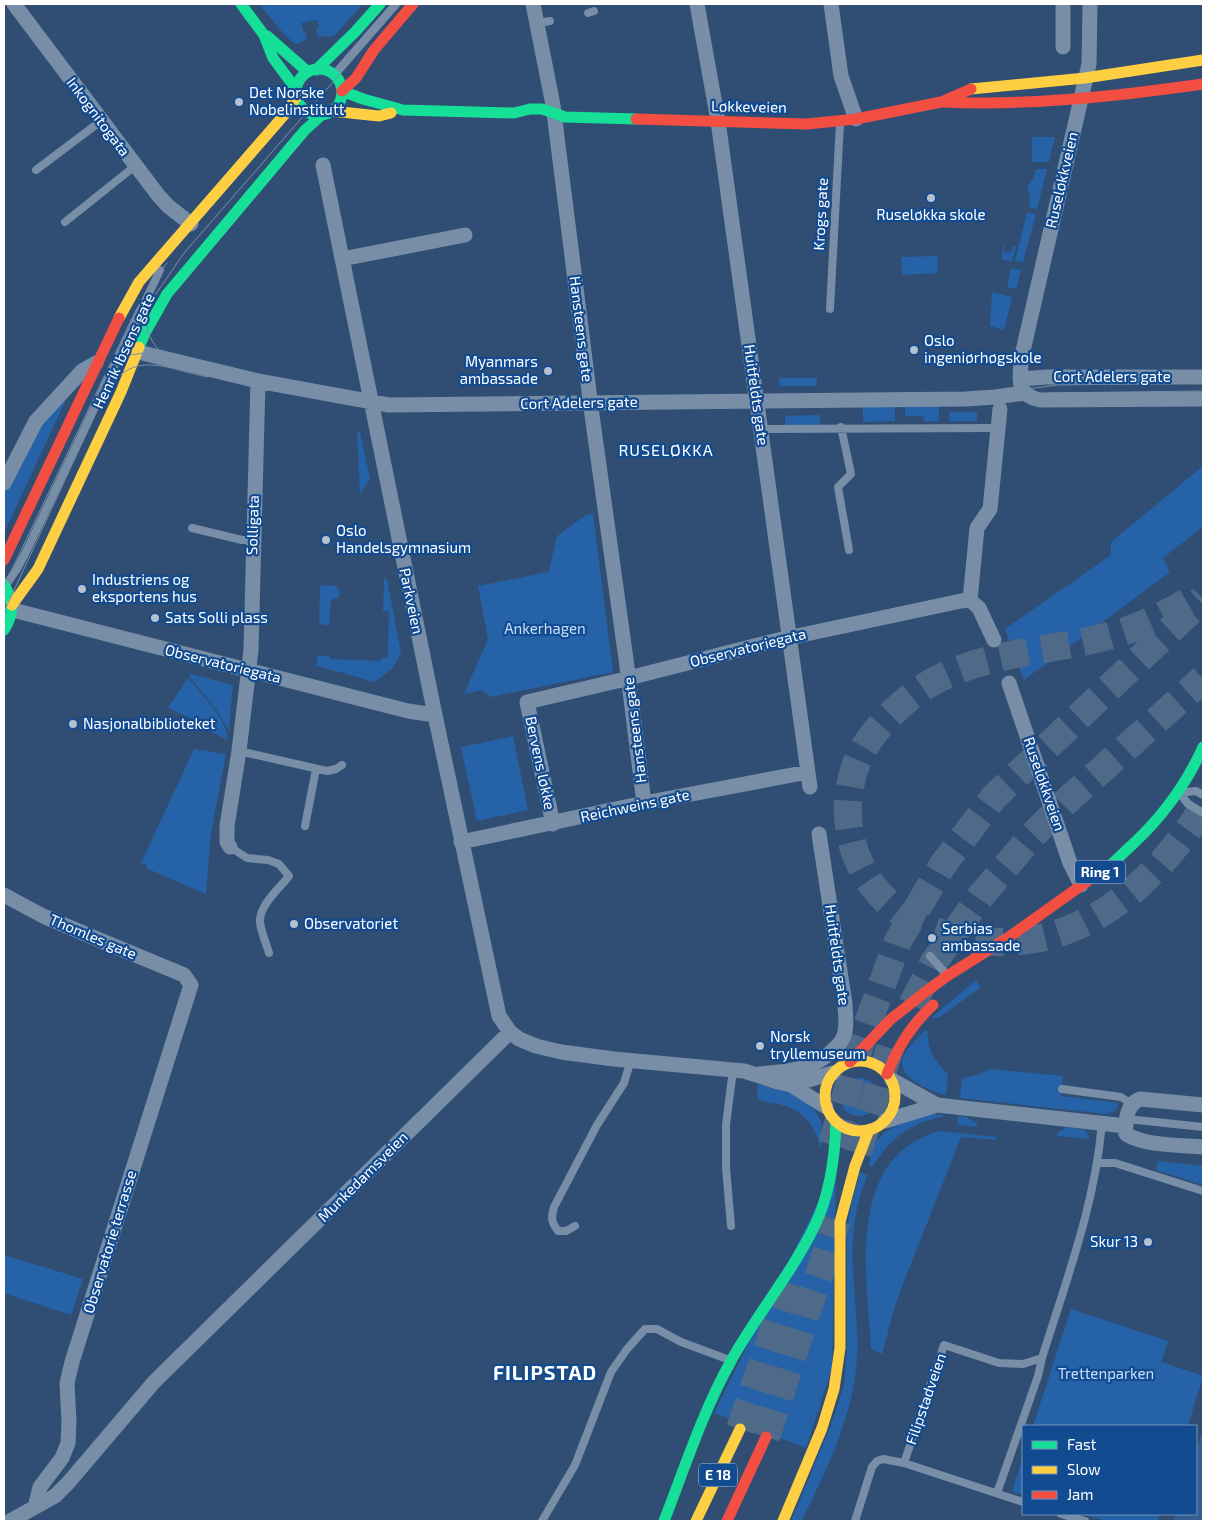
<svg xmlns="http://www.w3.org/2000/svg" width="1207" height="1525" font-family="'Exo 2',sans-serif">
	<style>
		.green { fill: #2662a7 }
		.water { fill: #355d8d }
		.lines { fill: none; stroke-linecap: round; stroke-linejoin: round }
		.highway-tunnel { stroke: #4f6988; stroke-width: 28; stroke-dasharray: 28 14; stroke-linecap: butt }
		.lane { stroke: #778ea6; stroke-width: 8 }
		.street { stroke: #778ea6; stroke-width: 15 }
		.fast { stroke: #16e098; stroke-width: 11 }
		.slow { stroke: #ffcf43; stroke-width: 11 }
		.jam { stroke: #f24e42; stroke-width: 11 }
		.tram { stroke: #798ea6; stroke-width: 1 }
		.poi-dot { fill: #b7c1ce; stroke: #134b90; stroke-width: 2 }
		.labels { text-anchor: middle; stroke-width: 4.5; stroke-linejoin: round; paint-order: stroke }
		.shield { fill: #134b90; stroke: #b8c9de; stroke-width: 1 }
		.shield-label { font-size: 14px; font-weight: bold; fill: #fff }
		.poi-label { font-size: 15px; fill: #fff; stroke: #134b90; text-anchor: start }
		.street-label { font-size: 15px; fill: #fff; stroke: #134b90 }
		.park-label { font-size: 15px; fill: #c6dffc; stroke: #134b90 }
		.neighbourhood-label { font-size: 16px; letter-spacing: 1px; fill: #fff; stroke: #134b90 }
		.district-label { font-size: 20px; font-weight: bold; letter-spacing: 1px; fill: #fff; stroke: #134b90 }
	</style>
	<rect width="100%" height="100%" fill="#304e73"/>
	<path class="green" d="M259,4H363L334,36L318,37L316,29L319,28L317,20L301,23L303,31H305L307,40L295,44L283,33Z
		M1032,137H1055L1049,162H1032Z
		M1036,169H1047L1037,209L1029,207L1030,197L1027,188L1030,182L1033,179Z
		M1027,212L1036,214L1023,262L1015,261Z
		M1003,245H1004V251L1006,253L1012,252L1013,246L1016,247L1012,261L1002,260Z
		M937,256L938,273L902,275L901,257Z
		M1011,268L1021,270L1016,289L1007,287Z
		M992,292L1012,297L1004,330L990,326Z
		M779,378H817V386H780Z
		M65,399V402L4,533V494L37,427Z
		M939,406V421H924L923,416H905V407Z
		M863,407H895V421L863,422Z
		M949,412H977V421H949Z
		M820,415V425H785V416Z
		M357,431L360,432L370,479L360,494Z
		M1203,466V527L1163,558L1170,572L1024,680L1005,629L1111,555V542Z
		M593,514L613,672L491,697L482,690L464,694L488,639L478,586L549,572L557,536L586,515Z
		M384,579H387L401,653L392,669L374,682L340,672L316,666L318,656H330V659L381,661V658L388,657L389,611H383Z
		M320,585L335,586L340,592L339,597L331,600L329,625H323L319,622Z
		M191,674L233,685L229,731L216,709L189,676Z
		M188,678C199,691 230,723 227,740L204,728L205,725L168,708Z
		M513,736L528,810L477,821L461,747Z
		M194,749L226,754L211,833L206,894L146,868L147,865L141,863Z
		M976,980L981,987L940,1017L931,1018Z
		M927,1029C929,1054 932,1056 948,1075L946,1095C930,1091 891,1076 905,1053C911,1044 920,1036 927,1029Z
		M989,1069L1063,1076L1061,1096L1119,1103L1115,1111L1106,1114L960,1098L962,1078L978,1075Z
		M840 1097a19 19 0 1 1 38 0a19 19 0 1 1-38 0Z
		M758,1084L788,1092L808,1103L814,1109L822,1123L821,1150C817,1128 804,1110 782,1105C774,1103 766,1103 759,1100L757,1096Z
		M930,1114L944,1115L942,1117C911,1122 889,1140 873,1166L869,1167C870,1161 870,1153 873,1148C881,1127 911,1120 930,1114Z
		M958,1116L967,1117L977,1124V1127L958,1125Z
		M1067,1127L1085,1130L1090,1139L1057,1136V1133Z
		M940,1131L996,1137V1140L961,1137L903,1284L895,1306L882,1354L871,1349C867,1275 845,1157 940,1131Z
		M1158,1161L1203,1166V1185L1156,1170Z
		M836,1166L832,1368L806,1448L714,1413Z
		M860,1172L867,1175C861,1192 856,1209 854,1227C849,1270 859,1313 857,1356C855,1410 826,1474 801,1521H791L831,1425L844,1386L847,1349V1231L851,1205Z
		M4,1255L83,1279L71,1315L4,1293Z
		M1071,1309L1168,1341L1161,1362L1203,1376L1188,1426H1033Z
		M1023,1457V1495L1012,1491Z
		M1082,1514H1160L1157,1521H1106Z"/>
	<path class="water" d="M1203,1428V1521H1173L1176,1514H1196V1451Z"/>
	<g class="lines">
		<path class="highway-tunnel" d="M1187,602C1163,616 1138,628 1112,635C1044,654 966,651 909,698C891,713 872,732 861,753C835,805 848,873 896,909C925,932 962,942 998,942C1022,942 1047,939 1070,929C1126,907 1171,858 1203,808
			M912,1005L934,962L980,897L1031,837L1071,797L1203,679
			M832,1145L860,1045L898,941L942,866L994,797L1203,599
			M858,1153L890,1048
			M740,1429L794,1270
			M766,1437L837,1220"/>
		<path class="lane" d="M588,13L594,11
			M538,23L550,21
			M334,75L396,4
			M36,170L101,121
			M65,222L135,166
			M830,309L840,123
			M841,427L851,474L838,487L849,550
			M760,429L998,428
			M192,528L242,540H253
			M6,585L17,569L25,554L160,270
			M239,751L327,771L336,769L342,765
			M1186,792L1196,791L1203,795
			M1182,796L1188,804L1203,813
			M305,826L316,769
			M230,847L247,858L268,860L279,864L289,876C280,888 259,905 260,922C261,932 266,943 269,953
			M930,956L945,973
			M1062,1089L1121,1097L1132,1104
			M1127,1119L1203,1127
			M1098,1163H1115L1203,1191
			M575,1226L566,1231H558C551,1222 551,1217 554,1207L597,1125L624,1083L631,1060
			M731,1226L726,1168V1125L733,1070
			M904,1463L944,1345L999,1363L1023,1364L1042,1358
			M997,1493L1038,1376L1042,1358C1066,1281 1095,1205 1102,1123
			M1061,1514L1085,1521
			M542,1521L575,1465L611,1372L627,1349L645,1329H657L681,1342L727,1359
			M855,1521L872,1467L877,1461L883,1459L904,1463L1023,1502"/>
		<path class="street" d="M14,4L158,195L168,206L191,224
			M533,4L553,105L592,415L626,659L644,803
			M697,4L718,121L810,787
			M831,4L841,76L856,119
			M1090,4L1089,64L1022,355C1020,375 1014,395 1040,400L1203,399
			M1063,47V4
			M323,165L435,715L499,1016L510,1032L519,1039L536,1046L561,1052L614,1059L744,1071L778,1082L791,1085L826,1107
			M342,259L465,235
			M138,352L258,381L389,405L966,399L995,397L1025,393
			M1020,379L1047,377H1203
			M4,483L36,421L82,371L96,363
			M970,600L977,528L990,509L1000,409
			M970,600L979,608L994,640
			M13,610L408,711L435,715
			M1009,683L1070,863L1081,885
			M553,824L527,702L617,681L778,640L961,601L970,600
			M461,842L644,803L808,772
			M230,847L227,842V826L239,751L251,650L258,381
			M4,895L43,916L102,941L184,975L191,985L72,1362L67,1383L69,1422L68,1443L62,1458L40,1487L35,1507
			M759,1074C786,1071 812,1071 832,1051C838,1046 844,1039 845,1032C847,1023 845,1012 845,1004L819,834
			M892,1080L937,1105
			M791,1085L833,1073
			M1203,1105L1140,1099C1126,1105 1127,1118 1125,1131L1126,1134C1144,1146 1182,1145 1203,1147
			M885,1121L937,1105L1126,1126
			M10,1521L55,1496L68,1483L154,1382L510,1032"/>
		<path class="fast" d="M241,4L264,35L273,58L296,89
			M267,36L308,72
			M296 92a23 23 0 1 1 46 0a23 23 0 1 1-46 0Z
			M316,70L355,32L380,4
			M342,91L363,99L403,110L514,113L530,109H542L565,117L636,119
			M139,347L145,333L167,294L305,130L323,114
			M4,585C14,600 14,615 4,630
			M1110,865C1118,859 1125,851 1133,844C1163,816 1186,785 1203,747
			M664,1521C685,1467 703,1411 731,1361C757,1314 792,1273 815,1225C830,1194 835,1156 836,1122"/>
		<path class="slow" d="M971,89L1085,78L1203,60
			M331,111L379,116L391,113
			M119,318L139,282L285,114L297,96
			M12,605L38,569L121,392L139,347
			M825 1096a35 35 0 1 1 70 0a35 35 0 1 1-70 0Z
			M696,1521L740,1429
			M783,1521L822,1428L834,1389L840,1348V1222L855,1166L869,1130"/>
		<path class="jam" d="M342,91L356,78L374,50L413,4
			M944,102C1031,106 1117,96 1203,84
			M636,119L807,124L856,119L941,102L971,89
			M4,560L119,318
			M850,1062L891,1019L924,993L947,976L1009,937L1110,865
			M887,1074C898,1047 911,1025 933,1005
			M727,1521L766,1437"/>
		<path class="tram" d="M147,311C144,329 151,345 166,356
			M121,360L149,304L184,253L401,4
			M100,385L108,371L117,362L130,355L145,353L199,368L331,396L381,401L967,395L990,394L1057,385L1203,383
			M1047,393L1203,391
			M105,394C133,347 165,369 208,377
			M4,586L136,310L147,291L167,263
			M4,612L108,387"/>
	</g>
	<g class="poi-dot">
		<circle cx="239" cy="102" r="5"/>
		<circle cx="931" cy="198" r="5"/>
		<circle cx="914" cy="350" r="5"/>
		<circle cx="548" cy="371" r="5"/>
		<circle cx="326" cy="540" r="5"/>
		<circle cx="82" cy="589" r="5"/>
		<circle cx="155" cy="618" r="5"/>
		<circle cx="73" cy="724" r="5"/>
		<circle cx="294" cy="924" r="5"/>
		<circle cx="932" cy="938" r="5"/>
		<circle cx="760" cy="1046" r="5"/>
		<circle cx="1148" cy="1242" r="5"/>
	</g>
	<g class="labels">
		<g class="shield">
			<rect x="1075" y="860.5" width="50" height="23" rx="4"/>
			<rect x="699" y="1463.5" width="38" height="23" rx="4"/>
		</g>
		<g class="shield-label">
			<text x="1100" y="877">Ring 1</text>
			<text x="718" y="1480">E 18</text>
		</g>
		<g class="poi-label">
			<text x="249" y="98">Det Norske<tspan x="249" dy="17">Nobelinstitutt</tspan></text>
			<text x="931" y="220" text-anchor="middle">Ruseløkka skole</text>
			<text x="924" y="346">Oslo<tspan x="924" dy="17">ingeniørhøgskole</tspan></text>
			<text x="538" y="367" text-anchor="end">Myanmars<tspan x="538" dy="17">ambassade</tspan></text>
			<text x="336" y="536">Oslo<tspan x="336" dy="17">Handelsgymnasium</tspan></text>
			<text x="92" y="585">Industriens og<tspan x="92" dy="17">eksportens hus</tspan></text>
			<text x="165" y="623">Sats Solli plass</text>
			<text x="83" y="729">Nasjonalbiblioteket</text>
			<text x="304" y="929">Observatoriet</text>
			<text x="942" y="934">Serbias<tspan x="942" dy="17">ambassade</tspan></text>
			<text x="770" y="1042">Norsk<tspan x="770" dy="17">tryllemuseum</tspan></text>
			<text x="1138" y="1247" text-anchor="end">Skur 13</text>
		</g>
		<g class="street-label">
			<text transform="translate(749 107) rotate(1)" y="5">Løkkeveien</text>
			<text transform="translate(98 117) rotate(53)" y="5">Inkognitogata</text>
			<text transform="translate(1062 180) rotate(-77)" y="5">Ruseløkkveien</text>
			<text transform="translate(821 214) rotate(-87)" y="5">Krogs gate</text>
			<text transform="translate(581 329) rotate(83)" y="5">Hansteens gate</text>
			<text transform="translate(124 351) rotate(-65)" y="5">Henrik Ibsens gate</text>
			<text x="1112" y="382">Cort Adelers gate</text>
			<text transform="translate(756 395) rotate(82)" y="5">Huitfeldts gate</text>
			<text transform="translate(579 403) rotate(-1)" y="5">Cort Adelers gate</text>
			<text transform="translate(253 525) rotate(-88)" y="5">Solligata</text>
			<text transform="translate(411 601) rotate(78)" y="5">Parkveien</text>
			<text transform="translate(748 648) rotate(-14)" y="5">Observatoriegata</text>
			<text transform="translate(223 664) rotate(14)" y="5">Observatoriegata</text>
			<text transform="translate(635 730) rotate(-97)" y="5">Hansteens gate</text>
			<text transform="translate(540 763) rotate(78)" y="5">Bervens løkke</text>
			<text transform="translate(1044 784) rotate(71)" y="5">Ruseløkkveien</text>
			<text transform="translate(635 806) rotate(-12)" y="5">Reichweins gate</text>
			<text transform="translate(93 937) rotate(23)" y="5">Thomles gate</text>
			<text transform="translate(837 955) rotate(82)" y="5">Huitfeldts gate</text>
			<text transform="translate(363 1177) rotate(-45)" y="5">Munkedamsveien</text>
			<text transform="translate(110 1242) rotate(-73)" y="5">Observatorie terrasse</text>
			<text transform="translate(926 1399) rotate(-71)" y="5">Filipstadveien</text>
		</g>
		<g class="park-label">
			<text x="545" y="634">Ankerhagen</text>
			<text x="1106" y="1379">Trettenparken</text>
		</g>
		<g class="neighbourhood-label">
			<text x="666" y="456">RUSELØKKA</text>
		</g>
		<g class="district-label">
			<text x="545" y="1380">FILIPSTAD</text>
		</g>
	</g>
	<rect width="1207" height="1525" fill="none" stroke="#ffffff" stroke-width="10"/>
	<rect x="1022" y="1425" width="175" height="90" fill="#134b90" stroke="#7193bc"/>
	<rect x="1032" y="1441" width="25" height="8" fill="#16e098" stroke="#7193bc"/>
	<text x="1067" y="1450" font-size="15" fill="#ffffff">Fast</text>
	<rect x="1032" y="1466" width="25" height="8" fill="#ffcf43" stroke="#7193bc"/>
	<text x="1067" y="1475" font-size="15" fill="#ffffff">Slow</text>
	<rect x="1032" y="1491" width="25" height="8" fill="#f24e42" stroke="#7193bc"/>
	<text x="1067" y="1500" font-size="15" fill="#ffffff">Jam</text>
</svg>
